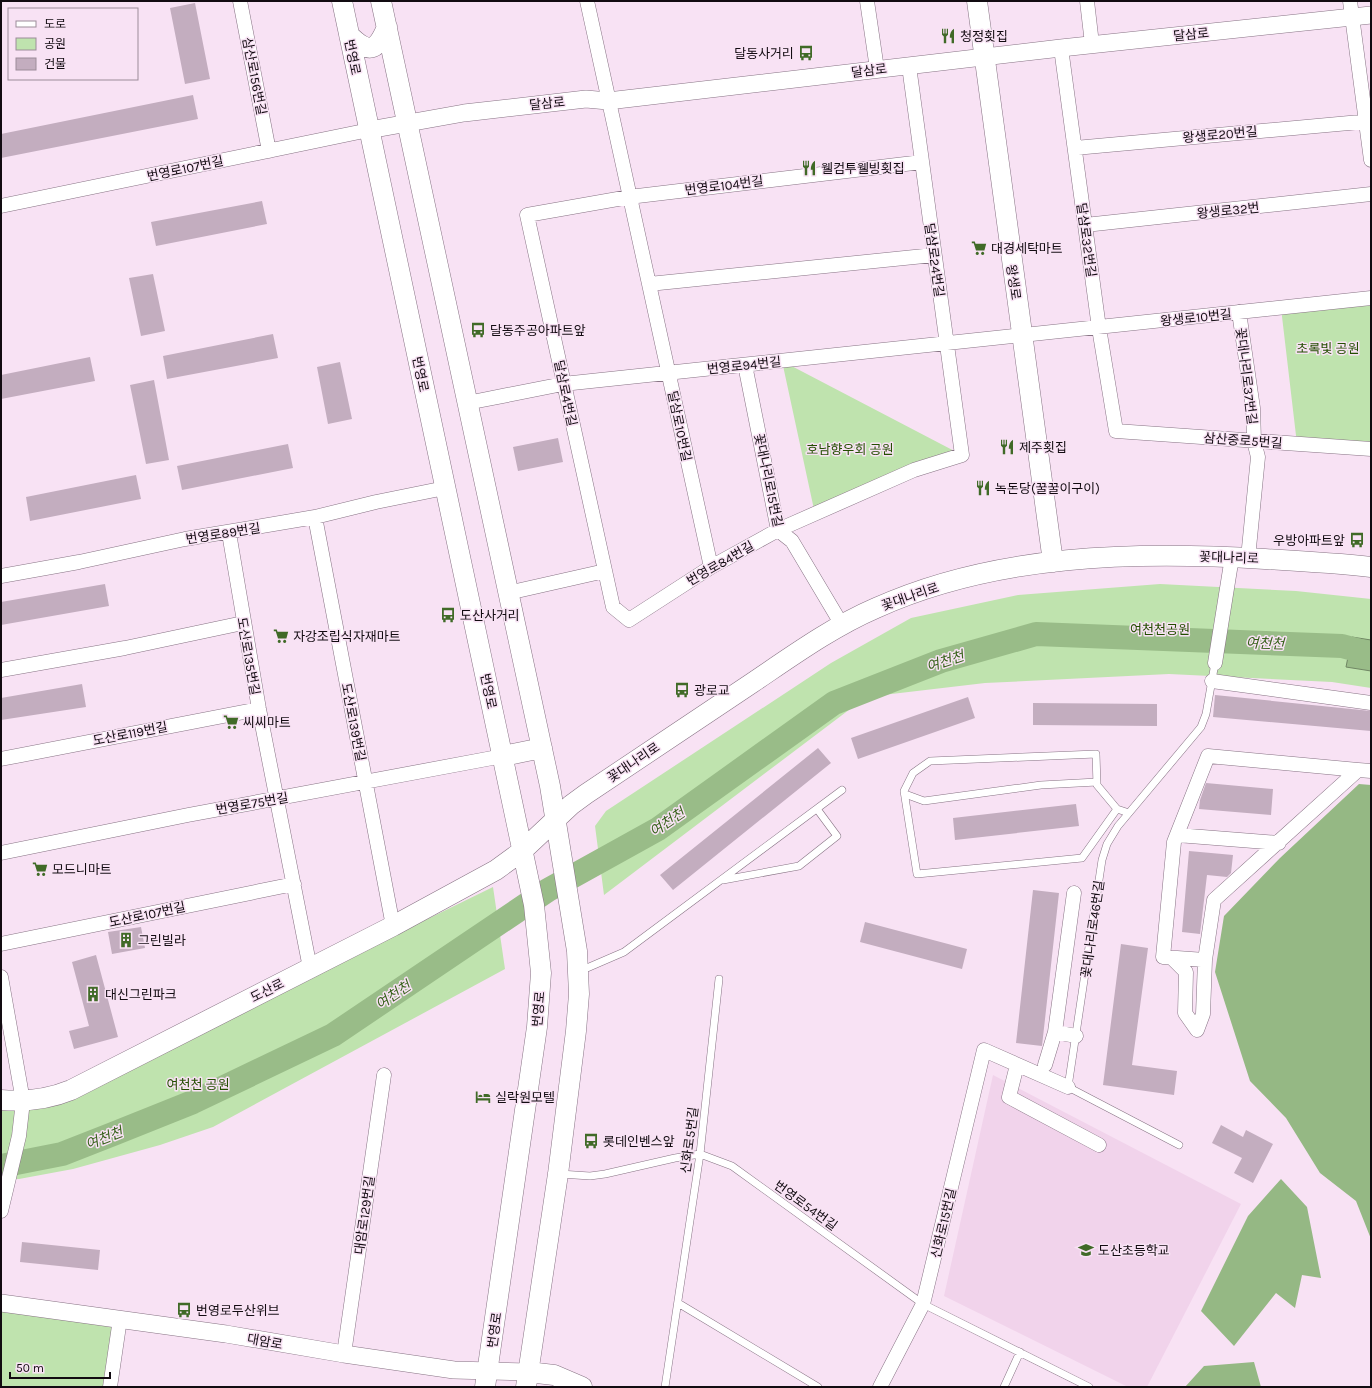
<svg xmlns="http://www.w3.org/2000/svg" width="1372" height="1388" font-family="Karla,'Noto Sans KR',sans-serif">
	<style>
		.built { fill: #f1d3eb }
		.green { fill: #bfe3ae }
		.forest { fill: #95b884 }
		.water { fill: #99bc88; stroke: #708764 }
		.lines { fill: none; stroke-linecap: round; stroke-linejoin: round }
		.river { stroke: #99bc88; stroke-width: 24 }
		.building { fill: #c3adbf }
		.service-casing { stroke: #877384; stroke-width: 8 }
		.minor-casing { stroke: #877384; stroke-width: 15 }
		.tertiary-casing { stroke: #877384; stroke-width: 18 }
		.secondary-casing { stroke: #877384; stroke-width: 21 }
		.service { stroke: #fff; stroke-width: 7 }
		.minor { stroke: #fff; stroke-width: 14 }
		.tertiary { stroke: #fff; stroke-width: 17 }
		.secondary { stroke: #fff; stroke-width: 20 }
		.labels { text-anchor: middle; stroke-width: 3; stroke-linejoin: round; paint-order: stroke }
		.street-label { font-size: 13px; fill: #120b11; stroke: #f8e2f4 }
		.poi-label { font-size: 13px; fill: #120b11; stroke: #f8e2f4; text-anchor: start }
		.park-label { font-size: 13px; fill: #234e00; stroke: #f8e2f4 }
		.water-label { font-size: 14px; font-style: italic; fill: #36621a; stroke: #f8e2f4 }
	</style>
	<rect width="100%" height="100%" fill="#f8e2f4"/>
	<path class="built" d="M993,1075L1241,1204L1147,1387H1128L944,1296Z"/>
	<path class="green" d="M1371,298V449L1297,444L1281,308Z
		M782,361L962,455L815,514Z
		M1160,584L1296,591L1371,599V688L1332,682L1169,674L985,683L866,697L604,895L595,826L606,811L831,663L911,618L1018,595Z
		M493,887L505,969L213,1127L160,1145L73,1169L19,1179L1,1178V1105L11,1107L405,930Z
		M1,1303L120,1319L110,1387H1Z"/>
	<path class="forest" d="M1359,784L1371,785V1239L1356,1201L1320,1173L1286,1118L1250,1081L1215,972L1224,916L1280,858Z
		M1281,1179L1307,1207L1321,1278L1302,1275L1295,1308L1276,1293L1234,1346L1201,1311L1248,1216Z
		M1254,1362L1261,1387H1185L1204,1366Z"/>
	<path class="water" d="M1352,637L1371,640V671L1346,667Z"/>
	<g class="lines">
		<path class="river" d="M1,1166L62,1154L113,1134L193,1102L333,1035L548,890L658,829L834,703L941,661L1036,634L1342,646L1371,654"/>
	</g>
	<path class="building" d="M195,3L210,79L185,84L170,8Z
		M193,95L198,119L1,158V134Z
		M262,201L267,224L156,246L151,222Z
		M153,274L165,331L141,336L129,278Z
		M273,334L278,358L167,379L163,356Z
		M90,357L95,381L1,399V375Z
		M340,362L352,419L328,424L317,367Z
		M154,380L169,460L146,464L130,385Z
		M558,438L563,462L518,471L513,447Z
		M288,444L293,468L182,490L177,466Z
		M136,475L141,499L30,521L26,497Z
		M105,584L109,606L1,625V602Z
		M82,684L86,707L1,720V698Z
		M1215,695L1371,711V731L1213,717Z
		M968,697L975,718L858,759L851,738Z
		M1033,703L1157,704V726L1033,725Z
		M818,748L831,763L673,890L660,875Z
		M1206,783L1273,789L1271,815L1199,809L1200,800Z
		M1076,804L1079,826L955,840L953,818Z
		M1189,851L1233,855L1231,873L1227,877L1207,875L1200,934L1182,932Z
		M1033,890L1059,893L1042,1046L1016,1043Z
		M865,922L967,949L962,969L860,942Z
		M141,927L145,948L112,954L108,932Z
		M1121,944L1148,948L1132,1065L1177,1071L1174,1095L1103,1085Z
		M96,955L118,1037L74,1049L69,1031L89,1026L72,962Z
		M1221,1125L1243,1137L1246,1130L1273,1144L1253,1183L1234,1173L1242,1158L1212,1143Z
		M22,1242L100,1250L98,1270L20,1262Z"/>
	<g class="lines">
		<g class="service-casing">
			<path id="service" d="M905,794L924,801L1041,785L1097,782
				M1117,809L1082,858L917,874L904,791L913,773L930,761L1096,754L1097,785L1117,809L1129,813
				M723,880L799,866L837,836L817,809
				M580,971L624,952L842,790
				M1179,1145L1068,1087L1102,860L1107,844L1118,826L1201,727L1206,714L1215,663
				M560,1174L590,1176L605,1174L675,1158L700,1154L732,1166L923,1304L1089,1387
				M678,1303L818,1387
				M665,1387L700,1154L719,979
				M1004,1387L1020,1352"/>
		</g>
		<g class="minor-casing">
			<path id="minor" d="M240,1L269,151
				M587,1L711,567
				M867,1L877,69
				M1087,1L1092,44
				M1350,1L1371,160
				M1061,48L1099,328L1116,431L1371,449
				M909,66L962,455L914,470L778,530L711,567L629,620L613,607L527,215L629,197L922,162
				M1075,148L1371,121
				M1,206L369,130
				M1085,225L1371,194
				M649,284L934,255
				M1239,312L1253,408L1254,441L1258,457L1248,558
				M745,365L778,530L792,541L842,625
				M467,403L563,384L1371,298
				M315,517L393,926
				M229,533L259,709L310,968
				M1,576L79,562L185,539L315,517L376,502L445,488
				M508,593L605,571
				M1215,663L1232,557
				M1,670L125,648L243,623
				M1212,681L1371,703
				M1,759L259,709
				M1358,770L1214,900L1205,960L1163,957L1174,842L1208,756L1358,770L1371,771
				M1177,835L1279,843
				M1,853L188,815L503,756
				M1074,893L1055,1032L1076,1036
				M1,944L294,884
				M1172,958L1186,972L1185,1013L1197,1030L1203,1014L1205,960
				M1,977L23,1101L19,1136L1,1211
				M1017,1065L1009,1097L1099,1145
				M1045,1065L1055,1032
				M344,1354L384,1075
				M110,1387L120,1319
				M880,1387L923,1304L984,1050L1068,1087"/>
		</g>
		<g class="tertiary-casing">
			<path id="tertiary" d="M369,130L464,113L586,99L608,101L1061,48L1371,15
				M1,1303L226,1334L344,1354L454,1370L528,1372"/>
		</g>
		<g class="secondary-casing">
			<path id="secondary" d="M342,1L534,905L541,973L537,1027L485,1387
				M381,1L550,786L577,951L579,994L576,1031L558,1174L526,1387
				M977,1L1053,562
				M349,35C368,54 377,52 387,27
				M503,756L542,748
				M1,1100C25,1102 49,1099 71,1090L393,926L496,870L522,851L571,805L586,794C641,757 697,720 752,683C792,656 832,627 876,608C996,554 1135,551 1265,559C1300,561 1336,563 1371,567
				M528,1372L554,1375L582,1387"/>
		</g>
		<use href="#service" class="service"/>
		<use href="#minor" class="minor"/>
		<use href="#tertiary" class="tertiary"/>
		<use href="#secondary" class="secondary"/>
	</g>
	<defs>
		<g id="restaurant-bare" transform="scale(1.2)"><path d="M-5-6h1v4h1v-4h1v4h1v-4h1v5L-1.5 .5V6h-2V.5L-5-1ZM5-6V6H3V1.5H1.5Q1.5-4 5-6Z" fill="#406a27" stroke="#f8e2f4" stroke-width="2.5" paint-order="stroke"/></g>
		<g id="bus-bare" transform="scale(1.2)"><path d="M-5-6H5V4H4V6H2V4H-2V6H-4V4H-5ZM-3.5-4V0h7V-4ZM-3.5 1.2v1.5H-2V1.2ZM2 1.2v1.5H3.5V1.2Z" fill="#406a27" stroke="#f8e2f4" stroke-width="2.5" paint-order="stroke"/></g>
		<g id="supermarket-bare" transform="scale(1.2)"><path d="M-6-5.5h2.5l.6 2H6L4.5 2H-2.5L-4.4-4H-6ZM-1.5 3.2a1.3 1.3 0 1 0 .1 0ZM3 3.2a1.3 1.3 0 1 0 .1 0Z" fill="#406a27" stroke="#f8e2f4" stroke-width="2.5" paint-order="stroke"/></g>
		<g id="building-bare" transform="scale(1.2)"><path d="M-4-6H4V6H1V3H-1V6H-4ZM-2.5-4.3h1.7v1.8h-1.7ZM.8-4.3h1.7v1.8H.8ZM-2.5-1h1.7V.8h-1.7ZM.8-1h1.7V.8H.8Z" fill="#406a27" stroke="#f8e2f4" stroke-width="2.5" paint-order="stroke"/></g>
		<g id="hotel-bare" transform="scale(1.2)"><path d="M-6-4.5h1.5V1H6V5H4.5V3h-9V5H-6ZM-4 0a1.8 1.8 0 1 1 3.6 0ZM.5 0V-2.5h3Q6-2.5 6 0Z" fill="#406a27" stroke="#f8e2f4" stroke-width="2.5" paint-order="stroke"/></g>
		<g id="school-bare" transform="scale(1.2)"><path d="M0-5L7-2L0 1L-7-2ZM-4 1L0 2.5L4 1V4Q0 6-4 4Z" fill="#406a27" stroke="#f8e2f4" stroke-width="2.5" paint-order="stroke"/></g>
	</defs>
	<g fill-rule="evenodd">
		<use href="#restaurant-bare" x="948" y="36"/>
		<use href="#bus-bare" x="806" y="53"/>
		<use href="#restaurant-bare" x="809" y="168"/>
		<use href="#supermarket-bare" x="979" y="248"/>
		<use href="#bus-bare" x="478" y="330"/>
		<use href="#restaurant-bare" x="1007" y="447"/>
		<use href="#restaurant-bare" x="983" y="488"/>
		<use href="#bus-bare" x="1357" y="540"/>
		<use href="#bus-bare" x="448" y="615"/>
		<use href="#supermarket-bare" x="281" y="636"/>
		<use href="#bus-bare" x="682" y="690"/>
		<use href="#supermarket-bare" x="231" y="722"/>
		<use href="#supermarket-bare" x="40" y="869"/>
		<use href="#building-bare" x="126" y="940"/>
		<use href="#building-bare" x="93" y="994"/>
		<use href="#hotel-bare" x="483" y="1097"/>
		<use href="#bus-bare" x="591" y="1141"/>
		<use href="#school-bare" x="1086" y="1250"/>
		<use href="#bus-bare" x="184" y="1310"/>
	</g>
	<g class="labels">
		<g class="street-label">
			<text transform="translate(1191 34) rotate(-6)" y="5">달삼로</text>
			<text transform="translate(353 57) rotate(78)" y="5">번영로</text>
			<text transform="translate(869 70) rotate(-7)" y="5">달삼로</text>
			<text transform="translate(255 76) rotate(79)" y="5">삼산로156번길</text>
			<text transform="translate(547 103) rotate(-6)" y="5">달삼로</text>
			<text transform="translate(1220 134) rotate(-5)" y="5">왕생로20번길</text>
			<text transform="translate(185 168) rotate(-12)" y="5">번영로107번길</text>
			<text transform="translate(724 185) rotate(-7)" y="5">번영로104번길</text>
			<text transform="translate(1228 210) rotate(-6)" y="5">왕생로32번</text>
			<text transform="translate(1087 240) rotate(82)" y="5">달삼로32번길</text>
			<text transform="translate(935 260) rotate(82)" y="5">달삼로24번길</text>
			<text transform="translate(1014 282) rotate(82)" y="5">왕생로</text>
			<text transform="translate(1196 317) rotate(-6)" y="5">왕생로10번길</text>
			<text transform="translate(744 365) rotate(-6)" y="5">번영로94번길</text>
			<text transform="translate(421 374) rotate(78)" y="5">번영로</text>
			<text transform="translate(1247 376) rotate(83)" y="5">꽃대나리로37번길</text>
			<text transform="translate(566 393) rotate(78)" y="5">달삼로4번길</text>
			<text transform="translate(680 426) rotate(78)" y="5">달삼로10번길</text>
			<text transform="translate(1243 440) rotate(4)" y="5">삼산중로5번길</text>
			<text transform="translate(769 480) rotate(78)" y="5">꽃대나리로15번길</text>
			<text transform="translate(223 533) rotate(-9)" y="5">번영로89번길</text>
			<text transform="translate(1229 557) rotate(2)" y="5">꽃대나리로</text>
			<text transform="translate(720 563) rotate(-30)" y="5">번영로84번길</text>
			<text transform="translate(910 596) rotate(-19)" y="5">꽃대나리로</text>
			<text transform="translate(249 656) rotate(80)" y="5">도산로135번길</text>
			<text transform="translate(489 691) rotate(78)" y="5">번영로</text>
			<text transform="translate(354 722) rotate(79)" y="5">도산로139번길</text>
			<text transform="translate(130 733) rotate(-11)" y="5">도산로119번길</text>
			<text transform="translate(633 762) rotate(-34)" y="5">꽃대나리로</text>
			<text transform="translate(252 803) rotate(-10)" y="5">번영로75번길</text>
			<text transform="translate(147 914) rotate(-12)" y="5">도산로107번길</text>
			<text transform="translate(1092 929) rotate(-82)" y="5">꽃대나리로46번길</text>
			<text transform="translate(267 990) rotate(-27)" y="5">도산로</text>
			<text transform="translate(538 1009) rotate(-85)" y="5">번영로</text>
			<text transform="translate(689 1140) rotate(-83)" y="5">신화로5번길</text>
			<text transform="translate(806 1205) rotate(36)" y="5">번영로54번길</text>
			<text transform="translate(364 1215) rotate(-82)" y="5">대암로129번길</text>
			<text transform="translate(943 1223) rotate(-77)" y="5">신화로15번길</text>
			<text transform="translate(494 1330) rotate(-82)" y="5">번영로</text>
			<text transform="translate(265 1341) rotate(10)" y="5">대암로</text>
		</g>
		<g class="poi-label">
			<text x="960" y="41">청정횟집</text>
			<text x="794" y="58" text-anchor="end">달동사거리</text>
			<text x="821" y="173">웰컴투웰빙횟집</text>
			<text x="991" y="253">대경세탁마트</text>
			<text x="490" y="335">달동주공아파트앞</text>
			<text x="1019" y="452">제주횟집</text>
			<text x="995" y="493">녹돈당(꿀꿀이구이)</text>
			<text x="1345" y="545" text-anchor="end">우방아파트앞</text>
			<text x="460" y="620">도산사거리</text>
			<text x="293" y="641">자강조립식자재마트</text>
			<text x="694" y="695">광로교</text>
			<text x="243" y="727">씨씨마트</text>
			<text x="52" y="874">모드니마트</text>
			<text x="138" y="945">그린빌라</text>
			<text x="105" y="999">대신그린파크</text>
			<text x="495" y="1102">실락원모텔</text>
			<text x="603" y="1146">롯데인벤스앞</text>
			<text x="1098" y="1255">도산초등학교</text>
			<text x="196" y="1315">번영로두산위브</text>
		</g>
		<g class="park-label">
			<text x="1328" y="353">초록빛 공원</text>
			<text x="850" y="454">호남향우회 공원</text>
			<text x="1160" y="634">여천천공원</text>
			<text x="198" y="1089">여천천 공원</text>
		</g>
		<g class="water-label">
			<text transform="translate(1265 643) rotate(2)" y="5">여천천</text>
			<text transform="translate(945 661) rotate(-18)" y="5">여천천</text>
			<text transform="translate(667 822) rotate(-34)" y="5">여천천</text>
			<text transform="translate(393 995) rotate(-34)" y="5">여천천</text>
			<text transform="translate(104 1138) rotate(-21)" y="5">여천천</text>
		</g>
	</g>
	<rect width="1372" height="1388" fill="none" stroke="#120b11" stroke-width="4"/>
	<rect x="8" y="8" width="130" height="72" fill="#f8e2f4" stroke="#9c8c99"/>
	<rect x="16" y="21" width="20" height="6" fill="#ffffff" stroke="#9c8c99"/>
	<text x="44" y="28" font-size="12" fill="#120b11">도로</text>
	<rect x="16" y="38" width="20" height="12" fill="#bfe3ae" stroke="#9c8c99"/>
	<text x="44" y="48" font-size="12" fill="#120b11">공원</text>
	<rect x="16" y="58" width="20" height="12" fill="#c3adbf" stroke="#9c8c99"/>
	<text x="44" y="68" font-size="12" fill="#120b11">건물</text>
	<path d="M10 1372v6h100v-6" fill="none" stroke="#120b11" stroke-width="2"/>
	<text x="16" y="1372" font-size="12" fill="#120b11" stroke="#f8e2f4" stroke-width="3" paint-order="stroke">50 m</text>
</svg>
